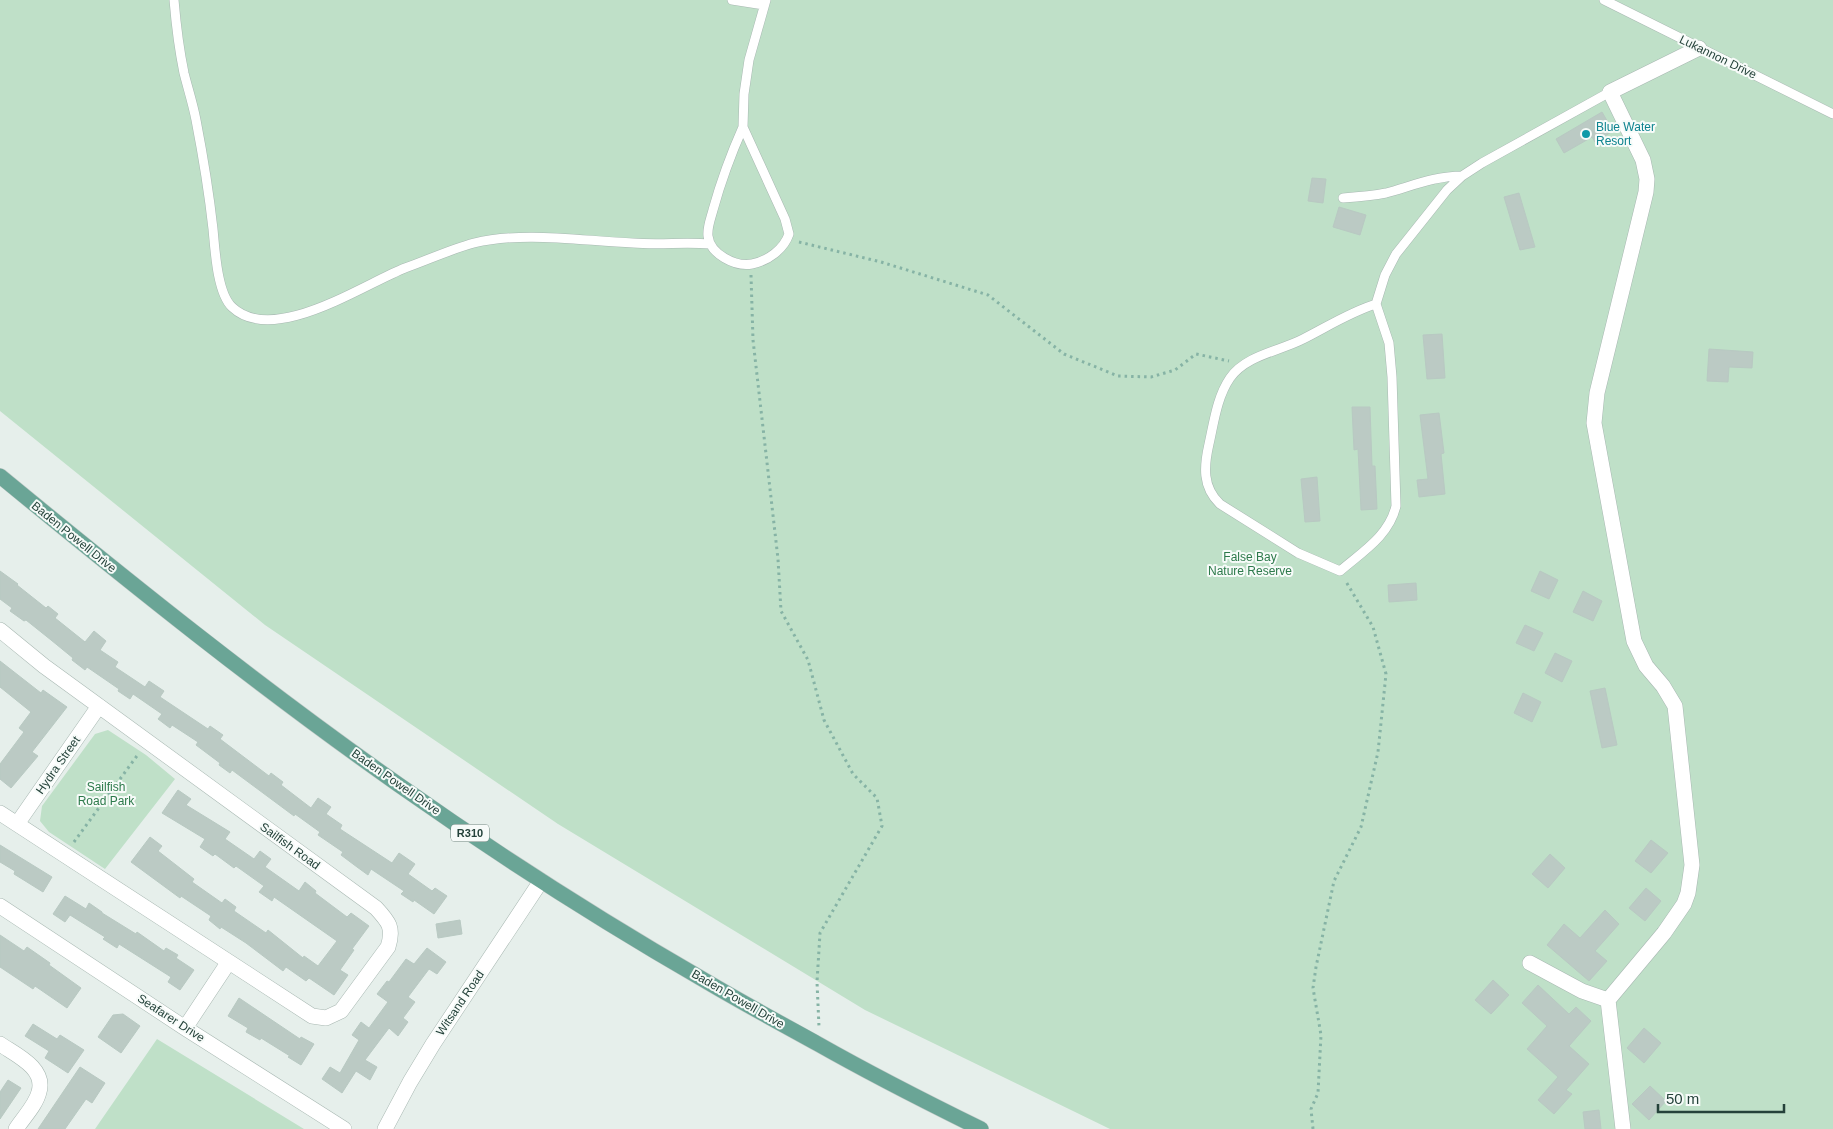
<svg xmlns="http://www.w3.org/2000/svg" width="1833" height="1129" font-family="Helvetica,sans-serif">
	<style>
		.green { fill: #bfe0c8 }
		.building { fill: #bbcac4; stroke: #b8c9c2 }
		.lines { fill: none; stroke-linecap: round; stroke-linejoin: round }
		.lane-casing { stroke: #a8b8b2; stroke-width: 10 }
		.street-casing { stroke: #a8b8b2; stroke-width: 16 }
		.primary-casing { stroke: #c2cac8; stroke-width: 16 }
		.path { stroke: #86b3a5; stroke-width: 3; stroke-dasharray: 2.5 4; stroke-linecap: butt }
		.lane { stroke: #fff; stroke-width: 9 }
		.street { stroke: #fff; stroke-width: 15 }
		.primary { stroke: #6aa596; stroke-width: 15 }
		.culture-dot { fill: #0f9aa8; stroke: #f7fbf9; stroke-width: 2 }
		.labels { text-anchor: middle; stroke-width: 4; stroke-linejoin: round; paint-order: stroke }
		.shield { fill: #f7fbf9; stroke: #637a73; stroke-width: 1 }
		.shield-label { font-size: 11px; font-weight: bold; fill: #24423a }
		.street-label { font-size: 12px; fill: #24423a; stroke: #f7fbf9 }
		.culture-label { font-size: 12px; fill: #0d838f; stroke: #f7fbf9; text-anchor: start }
		.park-label { font-size: 12px; fill: #2d7a4b; stroke: #f7fbf9 }
	</style>
	<rect width="100%" height="100%" fill="#e6efeb"/>
	<path class="green" d="M0,0H1833V1129H1110L865,1010L558,824L265,625L0,411Z
		M108,730L146,755L175,779L105,869L49,832L40,821L42,806L95,734Z
		M157,1039L304,1129H95Z"/>
	<path class="building" d="M1602,112L1613,131L1595,142L1592,137L1564,153L1556,139Z
		M1312,178L1326,179L1323,203L1308,201Z
		M1519,193L1535,247L1520,250L1504,197Z
		M1339,207L1366,215L1360,235L1333,227Z
		M1442,334L1445,378L1427,379L1423,335Z
		M1709,349L1753,352L1752,368L1729,367L1728,382L1707,381Z
		M1352,407H1370L1372,466H1375L1377,509L1361,510L1358,449L1354,450Z
		M1439,413L1444,453L1441,454L1445,494L1419,497L1417,480L1428,479L1420,415Z
		M1317,477L1320,521L1305,522L1301,479Z
		M0,571L18,584L17,585L46,608L48,606L58,614L55,618L85,642L94,631L106,641L100,650L118,662L115,667L145,687L149,681L164,691L160,697L208,729L210,726L223,735L220,739L269,776L271,773L283,782L281,785L311,808L318,798L331,807L326,814L342,825L340,829L392,863L399,853L415,864L408,874L432,891L435,888L447,896L434,914L414,900L413,902L401,894L404,891L371,869L368,875L357,867L341,855L343,852L318,835L320,832L295,814L294,816L232,770L230,773L219,765L220,763L196,745L198,742L172,725L170,728L158,719L162,714L133,694L130,699L118,691L119,689L87,667L85,670L72,660L73,658L51,640L26,620L24,621L10,611L12,608L0,599Z
		M1540,571L1558,580L1549,599L1531,591Z
		M1416,583L1417,600L1389,602L1388,585Z
		M1583,591L1602,601L1593,621L1573,612Z
		M1525,625L1543,633L1534,651L1516,643Z
		M1555,653L1572,661L1562,682L1545,673Z
		M0,661L41,693L43,690L67,707L32,752L38,756L11,788L0,779V764L24,732L19,728L31,712L0,687Z
		M1605,688L1617,745L1602,748L1590,691Z
		M1523,693L1541,702L1532,722L1514,713Z
		M178,790L191,799L186,805L230,832L225,839L254,859L260,851L271,859L265,867L299,891L305,882L316,891L315,893L347,917L351,913L369,926L352,949L354,950L340,970L348,975L334,995L309,978L306,981L286,967L283,971L246,943L221,927L220,929L209,920L211,916L181,896L180,898L131,862L150,837L162,846L158,851L194,879L192,882L222,903L225,899L236,907L234,911L266,933L268,930L303,958L304,956L318,966L337,941L274,897L272,901L259,892L264,886L236,866L234,868L215,854L213,856L200,847L205,839L162,813Z
		M1651,840L1668,853L1651,873L1635,861Z
		M0,845L52,877L43,892L14,874L15,871L0,862Z
		M1550,854L1565,868L1548,888L1532,874Z
		M1646,888L1661,901L1645,921L1629,908Z
		M65,896L86,909L89,903L102,912V913L136,934L137,932L164,951L166,948L178,955L176,958L194,970L180,990L168,982L171,977L119,944L117,948L103,939L105,937L70,915L65,922L53,914Z
		M1605,910L1619,924L1595,951L1607,961L1589,981L1547,945L1564,924L1580,938Z
		M460,920L462,934L438,938L436,924Z
		M0,935L24,951L27,947L50,963L49,965L81,988L67,1008L35,986L33,989L0,967Z
		M427,948L446,962L437,974L429,969L408,997L415,1002L403,1018L408,1022L398,1036L389,1028L365,1060L377,1067L370,1080L356,1071L342,1093L322,1079L330,1067L340,1073L359,1040L352,1035L361,1022L369,1028L388,1002L377,994L387,981L389,982L406,959L414,964Z
		M1493,980L1509,995L1491,1014L1475,1000Z
		M1538,985L1569,1014L1576,1007L1591,1021L1569,1046L1589,1064L1566,1090L1572,1094L1554,1114L1538,1100L1558,1077L1527,1049L1547,1026L1522,1003Z
		M239,998L300,1039L301,1037L314,1044L301,1065L288,1057L290,1056L261,1038L260,1040L246,1032L248,1028L228,1016Z
		M123,1014L140,1026L121,1053L98,1037L113,1015Z
		M33,1024L57,1039L60,1035L84,1050L68,1073L45,1058L49,1051L25,1036Z
		M1644,1028L1661,1043L1644,1063L1627,1048Z
		M80,1067L105,1083L92,1103L86,1099L65,1129H38Z
		M8,1080L21,1088L0,1119V1092Z
		M1650,1086L1666,1101L1649,1120L1632,1104Z
		M1599,1110L1601,1129H1585L1583,1112Z"/>
	<g class="lines">
		<g class="lane-casing">
			<path id="lane" d="M174,0C176,24 179,49 184,73C188,89 193,104 196,120C203,156 209,193 213,229C215,249 217,293 232,307C273,346 362,285 405,268C428,260 451,249 474,243C524,231 582,241 633,243C659,245 685,242 710,244
				M732,0L764,5
				M1604,0L1833,114
				M743,127C731,154 721,181 713,210C711,218 707,227 708,236C710,254 735,267 752,264C768,261 784,249 789,234L785,219L743,127L744,94L749,60L766,0
				M1343,198C1357,197 1371,196 1386,193C1412,186 1435,176 1462,176
				M1376,304C1350,312 1327,327 1303,339C1280,351 1246,355 1230,378C1217,397 1214,422 1209,444C1204,466 1202,487 1220,504L1298,553L1340,571C1362,552 1389,536 1396,506L1392,377L1389,343L1376,304L1385,275L1396,254L1447,190L1462,176L1482,163L1610,92"/>
		</g>
		<g class="street-casing">
			<path id="street" d="M0,630L44,666L376,908C389,922 394,928 388,947L341,1011L326,1018L312,1016L0,813
				M17,824L99,706
				M0,906L185,1028L344,1129
				M1530,963L1582,991L1608,1000
				M185,1028L228,963
				M0,1044C16,1055 46,1068 39,1092C36,1105 23,1118 16,1129
				M385,1129L410,1082L433,1044L541,881
				M1623,1129L1608,1000L1664,933L1684,904L1688,893L1692,865L1675,706L1663,686L1646,666L1634,641L1594,423L1597,393L1646,192L1647,179L1643,160L1610,92L1699,48"/>
		</g>
		<g class="primary-casing">
			<path id="primary" d="M0,476C130,583 261,688 399,785C497,854 600,920 704,980C741,1002 780,1023 818,1044C871,1074 926,1102 981,1129"/>
		</g>
		<path class="path" d="M799,242L881,262L988,295L1064,354L1118,376L1151,377L1175,370L1196,354L1229,361
			M751,275L753,340L778,559L781,611L808,660L824,720L853,774L877,798L882,826L820,933L817,982L819,1027
			M74,842L139,753
			M1313,1129L1311,1109L1318,1093L1321,1035L1313,988L1316,967L1334,881L1361,827L1378,752L1386,674L1373,627L1345,580"/>
		<use href="#lane" class="lane"/>
		<use href="#street" class="street"/>
		<use href="#primary" class="primary"/>
	</g>
	<circle class="culture-dot" cx="1586" cy="134" r="5"/>
	<g class="labels">
		<rect class="shield" x="451" y="824.5" width="38" height="17" rx="4"/>
		<g class="shield-label">
			<text x="470" y="837">R310</text>
		</g>
		<g class="street-label">
			<text transform="translate(1718 57) rotate(26)" y="4">Lukannon Drive</text>
			<text transform="translate(74 537) rotate(39)" y="4">Baden Powell Drive</text>
			<text transform="translate(58 765) rotate(-55)" y="4">Hydra Street</text>
			<text transform="translate(396 782) rotate(35)" y="4">Baden Powell Drive</text>
			<text transform="translate(290 846) rotate(36)" y="4">Sailfish Road</text>
			<text transform="translate(738 999) rotate(30)" y="4">Baden Powell Drive</text>
			<text transform="translate(460 1003) rotate(-56)" y="4">Witsand Road</text>
			<text transform="translate(171 1018) rotate(33)" y="4">Seafarer Drive</text>
		</g>
		<g class="culture-label">
			<text x="1596" y="131">Blue Water<tspan x="1596" dy="14">Resort</tspan></text>
		</g>
		<g class="park-label">
			<text x="1250" y="561">False Bay<tspan x="1250" dy="14">Nature Reserve</tspan></text>
			<text x="106" y="791">Sailfish<tspan x="106" dy="14">Road Park</tspan></text>
		</g>
	</g>
	<path d="M1658 1104v8h126v-8" fill="none" stroke="#24423a" stroke-width="2.5"/>
	<text x="1666" y="1104" font-size="15" fill="#24423a" stroke="#f7fbf9" stroke-width="4" paint-order="stroke">50 m</text>
</svg>
